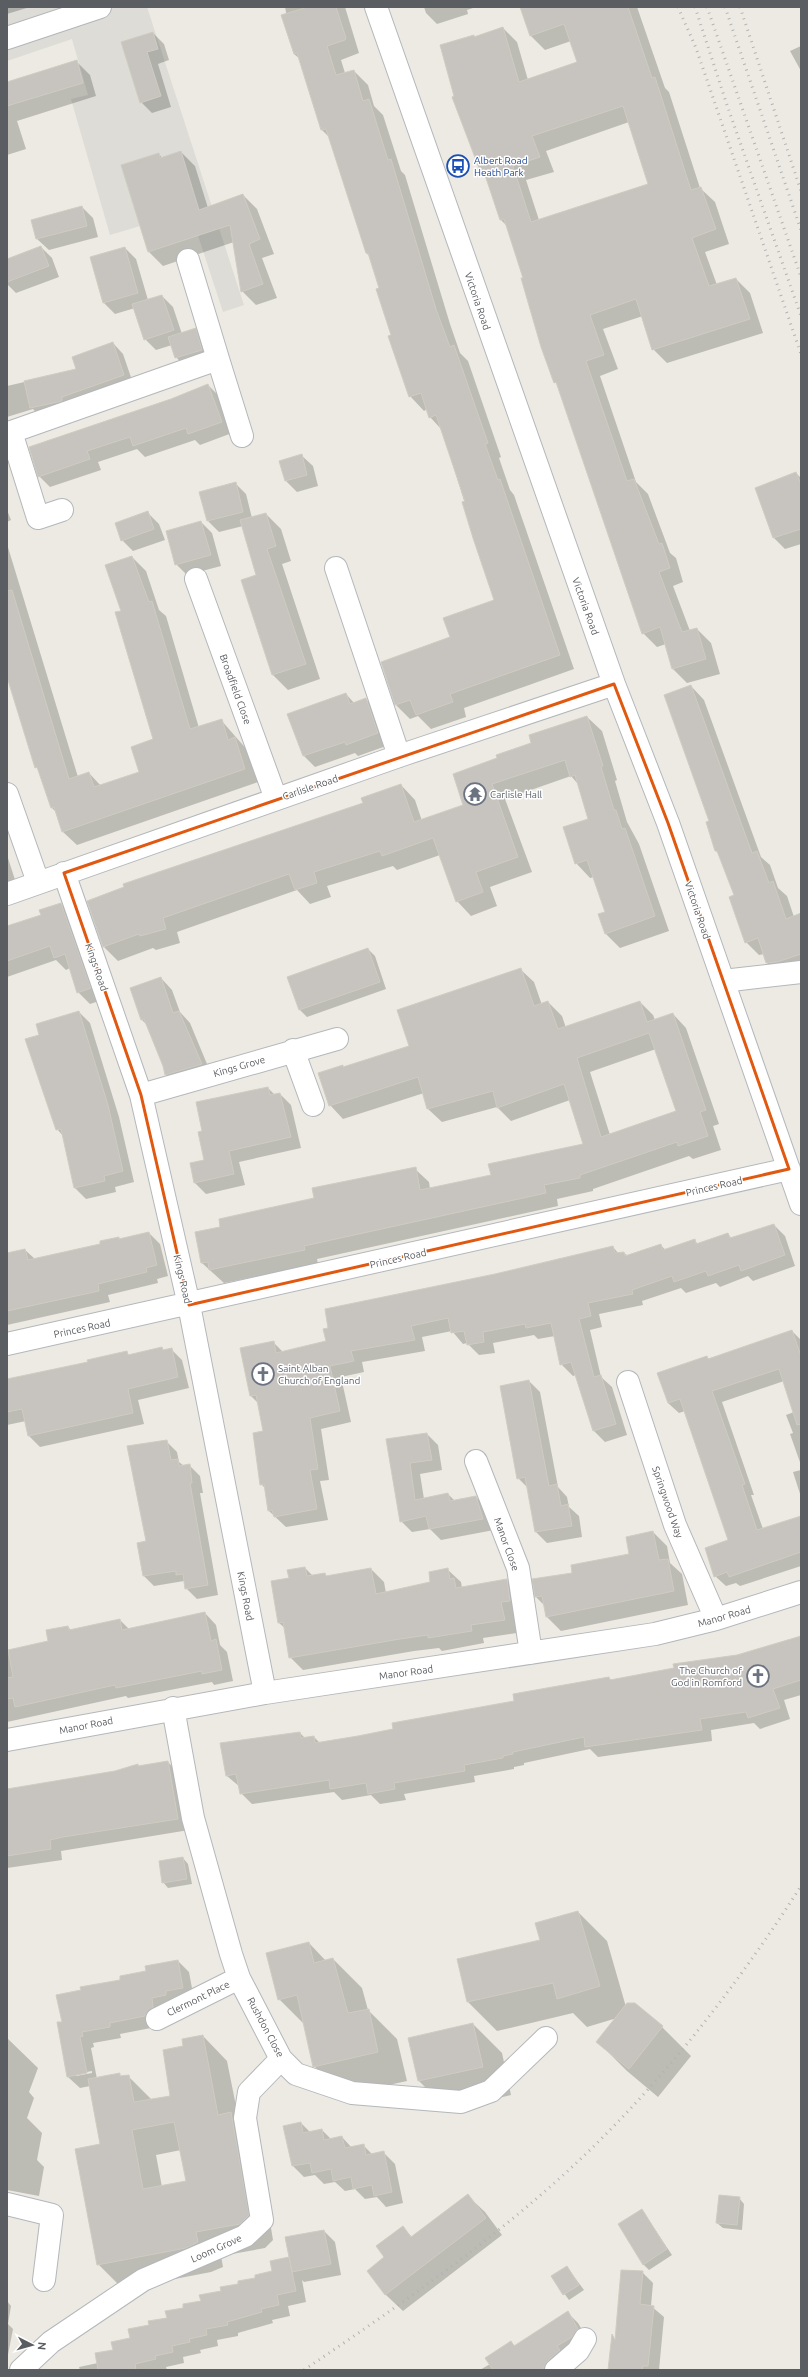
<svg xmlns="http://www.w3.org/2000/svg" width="808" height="2377" font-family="Ubuntu,sans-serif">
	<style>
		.industrial { fill: #dddcd6 }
		.shadow { fill: #0003; fill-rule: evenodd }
		.building { fill: #c7c4bf; stroke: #cfccc1; fill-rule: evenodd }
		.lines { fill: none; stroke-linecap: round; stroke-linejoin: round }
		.minor-casing { stroke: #b4b7bb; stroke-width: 24 }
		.minor { stroke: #fff; stroke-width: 22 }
		.rail { stroke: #b2b3b3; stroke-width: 3; stroke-dasharray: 1 5; stroke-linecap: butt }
		.marked { fill: none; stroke: #e15910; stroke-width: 3; stroke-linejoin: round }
		.labels { text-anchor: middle; stroke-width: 3; stroke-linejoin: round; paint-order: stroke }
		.transit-label { font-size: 10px; fill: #164399; stroke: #fff; text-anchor: start }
		.street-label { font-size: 10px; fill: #5a5d61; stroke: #fff }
		.worship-label { font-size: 10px; fill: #5b616d; stroke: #fff; text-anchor: start }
	</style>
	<rect width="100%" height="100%" fill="#eceae2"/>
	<path class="industrial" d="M7,7H147L244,305L223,312L190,211L110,235L71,99L88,95L72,39L7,61Z"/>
	<path class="shadow" d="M7,7H30L7,14Z
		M285,7H345L359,53L341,60L345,73L354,71L368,85L374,106L383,115L401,171L405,175L450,324L460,353L468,361L501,457L499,458L510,490L514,495L574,669L464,708L466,717L431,729L418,716L410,719L396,705L382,662L451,638L495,600L442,430L430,417L427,409L424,411L410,396L371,257L366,253L330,138L322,130L300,59L294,54Z
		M424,7H476L467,10L468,14L437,24L426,13Z
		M521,7H637L665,88L669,92L700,188L715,202L729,244L705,252L717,285L736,279L750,293L763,333L667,363L653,349L643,316L603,329L618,369L600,376L636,482L648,494L670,553L676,558L683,582L673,586L690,631L697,629L711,643L720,674L687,683L673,669L666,644L657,647L643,633L559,387L555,382L507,226L501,220L488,180L483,175L474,37L503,28L517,42L528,80L578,62L571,41L545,50L530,35ZM629,122L649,185L539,220L526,180L554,172L546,151Z
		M153,33L164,44L169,60L158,64L171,107L152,113L141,102L122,42Z
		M801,46V71L790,51Z
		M76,61L90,75L96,96L17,121L26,149L7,155V83Z
		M181,152L195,166L208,208L243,195L257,209L274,254L262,258L277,298L256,305L242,291L234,242L163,266L149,252L159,154L162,158Z
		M82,207L93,218L98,237L49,250L37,239L33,221Z
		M41,247L52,258L59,277L16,293L7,284V260Z
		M125,248L136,259L148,300L162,296L173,307L182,334L195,329L206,341L213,361L187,369L176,357L172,345L156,350L145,339L135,308L115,314L104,303L91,258Z
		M113,343L123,354L134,386L41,418L33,409L7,417V386L77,370Z
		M208,385L219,396L232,433L200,445L195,440L145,457L137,449L98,462L101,470L50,487L39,476L172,400Z
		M301,455L313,466L318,486L297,492L286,481Z
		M796,473L801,478V544L785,549L774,538L756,488Z
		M235,483L246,494L252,518L266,514L281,529L291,561L282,564L320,679L288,690L273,675L257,575L243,526L219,532L208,521Z
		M7,510L11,520L7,522Z
		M148,513L159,524L165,540L133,551L122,540Z
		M201,522L212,533L221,566L187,575L176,564Z
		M7,544L78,777L89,773L101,786L140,773L154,740L123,611L132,557L146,571L159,610L166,616L199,728L221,720L249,752L258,782L77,845L63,832L57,813L52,808L40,771L36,767L7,675Z
		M691,686L704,700L761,857L770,865L778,888L787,896L794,917L801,919V972L781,976L767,963L764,954L759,955L746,942L735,896L720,854L716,851Z
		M346,694L355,704L366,699L377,711L389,745L358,756L355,753L315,767L304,756L288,714Z
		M587,717L602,731L617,780L615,781L627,822L639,844L669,931L620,948L605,933L606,912L594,877L590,878L576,863L589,820L578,784L571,776L505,799L532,872L490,887L497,906L471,916L457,901L440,855L397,870L393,866L327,886L331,897L310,904L297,890L177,932L180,943L156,950L153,948L118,961L104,947L401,785L415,800L422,821L465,805L498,759Z
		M7,855L17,886L7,889Z
		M61,904L73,916L102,1000L90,1004L78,992L70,968L66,970L56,960L7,977V928L42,916Z
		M368,949L375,956L386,989L307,1017L300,1010Z
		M520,969L534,982L542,1005L548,1002L562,1016L566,1028L640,1002L653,1015L655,1020L673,1014L686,1028L719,1124L713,1126L721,1150L693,1159L689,1156L593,1189V1191L557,1199L558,1206L317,1259L318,1264L224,1283L202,1263L221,1228L415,1169L429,1182L430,1189L492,1176L584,1144L570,1100L511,1121L497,1107L442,1122L428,1109L424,1093L343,1119L330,1105L342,1066L344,1068L410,1047ZM656,1049L677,1112L610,1135L590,1072Z
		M161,978L172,990L180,1012L190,1023L212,1076L177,1086L166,1075L164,1066L148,1026L142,1020L131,988Z
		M79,1012L90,1023L119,1117L134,1182L115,1187L116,1192L86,1199L75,1188L64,1137L57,1129L40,1036Z
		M268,1088L275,1095L280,1094L291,1105L301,1148L239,1162L245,1185L206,1194L195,1183L191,1164L205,1161L203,1132Z
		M774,1225L785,1236L795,1266L753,1281L748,1276L720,1287L716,1283L686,1293L681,1288L642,1301L643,1305L599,1314L602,1327L590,1330L601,1377L612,1387L627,1435L605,1442L594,1431L576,1375L573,1376L561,1364L555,1336L538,1339L534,1335L493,1343L495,1353L479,1355L467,1343L463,1344L452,1331L422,1337L425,1351L362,1362L364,1372L341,1377L351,1422L321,1429L329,1480L320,1481L328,1520L286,1527L269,1511L265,1488L261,1484L265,1432L258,1403L251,1396L241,1349L273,1342L283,1352L327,1342L495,1275L613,1247L619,1254L624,1253L628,1256L660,1245L666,1250L694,1240L698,1244L728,1234L732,1239Z
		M149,1233L160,1244L168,1276L157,1279L158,1283L108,1295L110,1302L7,1325V1254L25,1250L35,1259L101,1245L119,1238L120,1240Z
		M792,1331L801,1340V1465L790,1434L793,1433L786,1415L794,1412L784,1381L722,1402L754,1495H751L763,1529L801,1517V1566L740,1586L736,1583L726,1586L715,1576L730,1541L685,1411L679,1413L668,1403L706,1357L709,1359Z
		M171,1349L182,1360L189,1388L138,1400L144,1424L40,1447L29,1436L26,1421L7,1425V1381L127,1353L130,1356Z
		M529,1381L540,1392L558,1487L567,1497L569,1507L579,1516L582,1537L547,1543L536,1532L528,1488L518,1478Z
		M427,1434L438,1445L442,1470L420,1474L424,1499L448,1494L455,1501L476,1497L487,1508L494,1530L441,1540L430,1529L412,1532L401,1521L387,1440Z
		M167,1442L177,1452L179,1462L184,1466L189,1465L200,1476L203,1493H200L218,1595L197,1599L186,1588L184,1581L154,1586L143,1575L147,1542Z
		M801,1470V1497L793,1472Z
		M653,1532L667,1546L670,1563L682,1574L688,1605L561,1631L547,1617L545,1606L536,1597L573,1573L630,1555Z
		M305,1568L313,1576L325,1574L327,1577L371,1569L384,1582L386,1593L432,1582L448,1570L461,1582L462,1588L507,1581L520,1594L523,1613L514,1615L517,1633L483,1638L484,1643L442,1651L439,1648L414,1651L303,1670L290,1657L286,1629L279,1623L290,1579Z
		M205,1613L216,1625L220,1645L227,1652L233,1681L214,1685L212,1682L128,1698L126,1696L7,1722V1652L50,1642L68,1627L72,1631L120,1620L129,1629Z
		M801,1637V1695L784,1700L790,1719L760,1729L754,1723L711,1730L712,1741L598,1757L590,1749L524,1763V1765L514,1767V1769L474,1776L475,1782L404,1794L406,1800L380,1804L371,1795L342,1800L334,1792L252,1804L241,1793L240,1787L227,1776L300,1733L305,1738L314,1737L320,1743L359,1737L516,1702L609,1678L612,1681L737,1656Z
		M168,1762L179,1774L189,1830L61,1851L62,1860L7,1868V1790Z
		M183,1858L188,1864L192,1884L168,1888L163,1882Z
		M578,1912L607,1941L626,2007L634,2004L662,2027L691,2056L658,2097L627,2071L598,2042L617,2018L587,2027L573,2013L497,2031L468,2002Z
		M309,1943L326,1961L333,1959L362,1988L368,2010L397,2039L407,2081L343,2095L314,2066L305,2025L279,1999Z
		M178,1961L189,1972L194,1999L156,2027L120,2034L121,2038L93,2043L94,2047L91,2048L97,2079L119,2075L122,2077L128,2076L152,2100L172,2096L185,2047L203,2036L227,2061L239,2121L256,2138L273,2240L265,2248L221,2256L223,2267L211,2272L123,2289L98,2264L101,2145L90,2086L80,2088L68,2077L63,2022L122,1980ZM92,2071V2073L76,2076V2074ZM181,2150L187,2182L162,2187L156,2155Z
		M473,2024L502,2053L511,2095L448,2110L419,2081L409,2039Z
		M7,2038L38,2068L29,2092L34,2098L27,2118L42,2133L37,2160L44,2167L39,2196L7,2190Z
		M301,2123L310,2132L322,2130L331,2139L342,2137L352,2148L363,2145L373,2155L384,2153L395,2164L403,2203L386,2207L377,2197L365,2199L355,2189L345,2191L335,2182L324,2184L315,2175L304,2177L293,2166L284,2127Z
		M468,2196L485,2212L502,2235L403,2311L386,2295L368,2271L386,2258L403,2228L413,2238Z
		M739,2198L744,2204L742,2230L723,2228L717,2223Z
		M642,2210L672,2255L649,2270L643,2264Z
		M324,2231L335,2242L341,2275L304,2282L302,2280L306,2302L288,2306L290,2316L272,2320L273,2323L238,2333V2336L217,2340L218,2346L200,2350L201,2353L183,2357L184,2363L166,2367L167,2370H80L79,2367L98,2363L150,2326L222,2291L274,2272Z
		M567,2267L584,2290L569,2300L552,2277Z
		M642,2272L653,2283L651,2306L664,2317L659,2370H609L612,2337L616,2340Z
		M7,2301L11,2306L8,2324L13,2329L7,2360Z
		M568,2313L578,2323L588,2340L560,2370H480L490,2364L511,2342L515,2346Z"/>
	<path class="building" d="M308,7H336L346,38L345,40L327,46L336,75L354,70L363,101L369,99L388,160L391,159L436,309L450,347L454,345L488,443L485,444L498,480L500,479L560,655L450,694L453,702L416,715L410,700L395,705L381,662L450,637L443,618L494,600L473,538L462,502L465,501L436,415L429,418L421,393L409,397L388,336L391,335L376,289L379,288L368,253H366L326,129L321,130L297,53L294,54L281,15Z
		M520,7H628L652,78L655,77L691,190L701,187L716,229L692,238L709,286L736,278L750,319L652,350L636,299L590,315L604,355L586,361L627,481L634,479L659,544L662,543L670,568L659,572L682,632L697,628L706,659L672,669L660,627L642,634L556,382L554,383L541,347L521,278H523L504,219L500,220L485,175L482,176L452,97L454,96L440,45L474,35V37L503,27L519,82L577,62L564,24L530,36ZM623,106L648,184L531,222L513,166L540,157L532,136Z
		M153,32L158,49L147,52L161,96L140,103L121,42Z
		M77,60L83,83L7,106V82Z
		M181,151L199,210L243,194L260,239L249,244L263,284L241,292L230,225L148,252L121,165L159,153L160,158Z
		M82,206L87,226L36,239L31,220Z
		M41,246L49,266L7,282V259Z
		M125,247L138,293L103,303L90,257Z
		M162,295L174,330L144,340L132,304Z
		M196,328L202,350L175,358L168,337Z
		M113,342L124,375L62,397V401L30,408L24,381L76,369L72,357Z
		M208,384L222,422L188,434L186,428L133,446L130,437L87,451L90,459L38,477L29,447L171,399Z
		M302,454L307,475L285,481L279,461Z
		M796,472L801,485V529L773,538L755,488Z
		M236,482L243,512L207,521L199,492Z
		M148,511L154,529L121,541L115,523Z
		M266,513L276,546L267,549L306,664L272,675L241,580L256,575L240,520Z
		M201,521L211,555L175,565L166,531Z
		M132,556L149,602L152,601L190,729L222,719L228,740L235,737L245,769L62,832L54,807L51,808L37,767L35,768L7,677V591L12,590L69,779L89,772L94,787L139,772L131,747L153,739L115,612L121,611L105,565Z
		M691,685L752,853L757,851L769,883L773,881L786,919L801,913V954L777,962L766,963L758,938L745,943L729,897L734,895L717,851H715L706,822L709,821L664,695Z
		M346,693L350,704L366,698L378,733L346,745L345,742L303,756L287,714Z
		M587,716L603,766L601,767L614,810H616L622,829L625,828L655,916L605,934L598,914L605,912L587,860L575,864L563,827L588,819L575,775L570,777L565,760L492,784L518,857L476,872L483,892L456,902L433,838L382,856L380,851L314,872L317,883L295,890L289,874L163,918L166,929L140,936L139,934L103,947L87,901L124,887L123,884L363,803L361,798L401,784L414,822L463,805L453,774L497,758L496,755L531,743L529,735Z
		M61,903L91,988L77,993L65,954L54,958L50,946L7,961V926L41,915L39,910Z
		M368,948L380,982L299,1010L287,977Z
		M521,968L534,1006L548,1001L558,1029L640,1001L647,1022L673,1013L706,1110L700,1112L708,1136L678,1146L677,1142L580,1175V1178L544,1185L546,1193L304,1246L305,1250L247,1262L209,1270L208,1262L201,1263L195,1232L220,1227L219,1219L314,1198L312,1188L416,1167L420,1190L491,1175L488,1164L583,1144L564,1084L497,1108L493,1091L427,1109L418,1077L329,1106L318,1073L343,1065V1067L409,1046L397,1010ZM649,1033L676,1111L601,1137L577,1058Z
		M161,977L173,1013L179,1011L202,1064L165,1075L163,1066L144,1019L141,1020L130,988Z
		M79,1011L108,1105L123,1171L104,1176L105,1181L74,1188L61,1129L56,1130L25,1039L39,1035L36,1024Z
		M268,1087L270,1095L280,1093L291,1137L229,1151L234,1174L194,1183L190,1163L204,1160L198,1132L202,1131L196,1102Z
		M774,1224L785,1255L741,1271L739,1265L708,1276L706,1271L674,1282L672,1276L632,1290L633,1294L588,1303L591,1316L579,1319L594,1377L601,1375L616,1424L593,1431L571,1362L560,1365L551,1323L526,1328L525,1324L483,1332L484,1342L467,1345L464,1331L451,1333L448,1318L411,1326L415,1340L351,1351L354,1361L330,1366L340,1411L310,1418L318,1469L310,1470L317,1509L274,1517L272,1510L268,1511L264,1484L260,1485L253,1433L263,1431L256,1395L250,1396L240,1348L274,1341L276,1353L326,1341L323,1329L328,1328L325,1309L495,1274L613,1246L615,1253L624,1252L625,1256L661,1244L663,1250L695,1239L696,1244L728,1233L730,1238Z
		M149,1232L157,1265L146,1268L147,1272L98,1284L99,1291L7,1311V1253L25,1249L28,1260L100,1244V1241L119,1237V1239Z
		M792,1330L801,1356V1424L797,1425L779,1369L712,1391L745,1484L742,1485L757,1530L801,1516V1552L729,1577L727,1572L714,1577L705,1548L728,1540L680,1399L668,1403L657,1373L707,1356L708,1359Z
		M162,1347L163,1350L172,1348L178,1377L128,1389L133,1413L28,1436L22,1409L7,1412V1379L88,1362L87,1360L127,1351L128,1355Z
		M529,1380L549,1486L557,1484L561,1506L568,1504L572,1526L535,1532L525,1477L517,1479L500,1386Z
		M427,1433L432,1460L410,1463L415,1500L448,1493L450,1501L476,1496L483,1519L429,1529L426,1516L400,1522L386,1439Z
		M167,1440L171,1460L178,1459L179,1466L190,1464L192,1483H190L208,1585L185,1589L183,1574L176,1575V1571L143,1576L137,1543L146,1541L127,1446Z
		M653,1531L659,1560L668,1559L674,1591L546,1617L542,1596L535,1597L532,1579L572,1573L571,1565L629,1554L626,1537Z
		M305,1567L307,1576L325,1573L326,1576L371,1568L376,1594L430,1582L429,1572L448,1568L450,1579L454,1578L456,1588L507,1579L510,1601L501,1602L505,1620L471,1625L472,1631L428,1638V1635L400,1639L289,1658L283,1622L278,1623L271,1581L289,1578L287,1570Z
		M205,1612L211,1641L216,1639L222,1670L202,1674V1671L116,1688L115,1685L15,1707L13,1698L7,1699V1678L13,1677L8,1650L48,1641L46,1630L68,1626L69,1630L120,1619L122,1630Z
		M801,1636V1680L773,1689L780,1708L748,1718L746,1712L700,1719L702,1730L585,1747L584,1737L513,1752V1754L503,1756V1758L464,1765L465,1771L394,1783L395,1789L368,1794L366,1783L330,1789L329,1780L240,1794L236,1774L226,1776L220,1743L300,1732L301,1738L314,1736L315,1743L358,1736L393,1729L392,1723L514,1701L513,1694L609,1677L610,1680L674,1668L673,1664L737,1655Z
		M168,1761L178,1819L63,1837L50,1840L51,1849L7,1856V1789L115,1771L138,1764V1766Z
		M183,1857L187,1879L162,1883L159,1861Z
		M578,1911L600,1986L557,1999L553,1983L467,2002L457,1959L540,1940L535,1923Z
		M309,1942L314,1963L333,1958L348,2013L369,2009L378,2052L313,2067L297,1995L278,2000L266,1953Z
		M178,1960L183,1988L166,1991V1995L152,1998L153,2007L145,2016L110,2023V2027L82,2032L83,2036L80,2037L87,2073L67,2077L57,2022H62L56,1995L81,1990L80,1987L120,1980V1976L146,1971L145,1966Z
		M627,2003H635L663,2026L629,2069L596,2042Z
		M473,2023L483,2067L418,2081L408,2038Z
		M203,2035L218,2115L231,2112L249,2215L240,2224L196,2232L198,2242L186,2248L97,2265L75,2149L100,2144L88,2079L120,2073V2076L129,2075L134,2102L170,2096L163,2050L183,2046L182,2039ZM174,2122L186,2181L143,2189L132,2130Z
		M301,2122L303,2133L322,2129L324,2140L342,2136L345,2148L364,2144L366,2155L384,2151L392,2192L374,2196L372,2185L353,2189L351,2177L333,2181L331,2169L312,2173L310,2163L292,2166L283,2126Z
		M468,2194L486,2218L385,2295L367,2271L384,2257L376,2246L403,2226L411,2237Z
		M719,2195L740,2197L737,2225L716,2223Z
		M642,2209L667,2249L643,2265L618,2224Z
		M324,2230L331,2264L292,2272L285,2237Z
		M289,2257L296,2291L277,2295L279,2305L261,2309L262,2312L227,2322L228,2325L206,2329L207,2335L189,2339L190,2342L172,2346L173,2352L155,2356L156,2359L135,2364L136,2370H98L95,2353L113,2350L111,2342L130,2338L128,2329L149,2325L148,2321L167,2318L165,2311L183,2308V2304L201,2301L199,2295L221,2291L220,2287L238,2284V2281L255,2278V2275L272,2271L270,2261Z
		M567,2266L579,2285L563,2295L551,2276Z
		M621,2270L643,2271L640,2304L654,2306L648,2366H643L642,2370H608L612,2334L615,2340Z
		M568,2311L578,2329L572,2337L557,2346L560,2350L548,2361L542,2370H493L485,2358L511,2341L514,2346Z"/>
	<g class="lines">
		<g class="minor-casing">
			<path id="minor" d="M376,7L614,684L668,823L801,1204
				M7,38L100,7
				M218,359L242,436
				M11,432L218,359L188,260
				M7,434L11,432L38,518L62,510
				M336,568L399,756
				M196,579L276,799
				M7,794L38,882
				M64,873L141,1095L189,1305L265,1693
				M7,894L399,756L614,684
				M723,981L801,972
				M293,1050L313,1105
				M141,1095L337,1039
				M7,1344L789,1169
				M628,1382L675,1525L716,1619
				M476,1461L518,1568L531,1653
				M173,1708L193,1818L231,1954L239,1978L281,2059L296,2074L352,2093L461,2102L491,2091L546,2038
				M7,1740L265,1693L655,1634L716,1619L801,1592
				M157,2019L239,1978
				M7,2204L52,2215L44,2280
				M21,2370L51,2342L143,2280L245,2236L262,2220L245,2118L249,2092L281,2059
				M556,2370L578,2351L585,2339"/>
		</g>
		<use href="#minor" class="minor"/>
		<path class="rail" d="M678,7L696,48L801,354
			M695,7L727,105L801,316
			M707,7L801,277
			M725,7L801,230
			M740,7L801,191
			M304,2370C409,2299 519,2223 608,2132C682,2057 745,1973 801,1886"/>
	</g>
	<path class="marked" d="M614,684L668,823L789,1169L189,1305L141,1095L64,873Z"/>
	<defs>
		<g id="bus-ring" transform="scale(1.15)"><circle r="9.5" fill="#fff" stroke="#1a4fb4" stroke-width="1.5"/><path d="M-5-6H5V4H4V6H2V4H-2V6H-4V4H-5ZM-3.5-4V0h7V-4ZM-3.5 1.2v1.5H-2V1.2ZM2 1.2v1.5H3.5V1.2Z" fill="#1a4fb4"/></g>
		<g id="temple-ring" transform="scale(1.15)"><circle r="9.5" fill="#fff" stroke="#6b7280" stroke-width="1.5"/><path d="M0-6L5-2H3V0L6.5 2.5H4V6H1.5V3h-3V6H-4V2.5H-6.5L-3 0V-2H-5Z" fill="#6b7280"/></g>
		<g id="church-ring" transform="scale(1.15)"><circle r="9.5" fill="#fff" stroke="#6b7280" stroke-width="1.5"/><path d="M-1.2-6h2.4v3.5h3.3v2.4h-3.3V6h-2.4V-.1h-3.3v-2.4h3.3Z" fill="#6b7280"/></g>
	</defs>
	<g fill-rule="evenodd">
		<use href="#bus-ring" x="458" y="166"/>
		<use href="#temple-ring" x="475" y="794"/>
		<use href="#church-ring" x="263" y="1374"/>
		<use href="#church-ring" x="758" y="1676"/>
	</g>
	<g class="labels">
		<g class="transit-label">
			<text x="474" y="164">Albert Road<tspan x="474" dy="12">Heath Park</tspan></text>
		</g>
		<g class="street-label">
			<text transform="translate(478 301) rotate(71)" y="4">Victoria Road</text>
			<text transform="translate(586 606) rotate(70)" y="4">Victoria Road</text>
			<text transform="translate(236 689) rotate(70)" y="4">Broadfield Close</text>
			<text transform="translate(310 787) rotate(-19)" y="4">Carlisle Road</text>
			<text transform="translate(698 910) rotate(71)" y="4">Victoria Road</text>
			<text transform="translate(97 967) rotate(71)" y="4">Kings Road</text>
			<text transform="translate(239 1066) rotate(-16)" y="4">Kings Grove</text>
			<text transform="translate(714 1186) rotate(-13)" y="4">Princes Road</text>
			<text transform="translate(398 1258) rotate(-13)" y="4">Princes Road</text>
			<text transform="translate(183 1279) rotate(77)" y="4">Kings Road</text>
			<text transform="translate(82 1328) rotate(-12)" y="4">Princes Road</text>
			<text transform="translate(668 1502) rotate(71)" y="4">Springwood Way</text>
			<text transform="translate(507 1544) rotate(70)" y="4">Manor Close</text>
			<text transform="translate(246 1596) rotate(79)" y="4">Kings Road</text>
			<text transform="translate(724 1616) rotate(-16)" y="4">Manor Road</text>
			<text transform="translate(406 1672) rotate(-8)" y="4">Manor Road</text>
			<text transform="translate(86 1725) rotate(-11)" y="4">Manor Road</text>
			<text transform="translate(198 1998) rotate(-26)" y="4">Clermont Place</text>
			<text transform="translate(266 2027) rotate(62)" y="4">Rushdon Close</text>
			<text transform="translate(216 2248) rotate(-24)" y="4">Loom Grove</text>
		</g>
		<g class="worship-label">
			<text x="490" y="798">Carlisle Hall</text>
			<text x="278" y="1372">Saint Alban<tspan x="278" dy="12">Church of England</tspan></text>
			<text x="742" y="1674" text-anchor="end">The Church of<tspan x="742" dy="12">God in Romford</tspan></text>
		</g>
	</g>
	<rect width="808" height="2377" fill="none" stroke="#5a5d61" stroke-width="16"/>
	<g transform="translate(32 2345) rotate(96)" stroke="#ffffff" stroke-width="3" paint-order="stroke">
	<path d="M0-3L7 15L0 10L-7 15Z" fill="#5a5d61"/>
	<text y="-6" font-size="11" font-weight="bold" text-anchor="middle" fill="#5a5d61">N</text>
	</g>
</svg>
